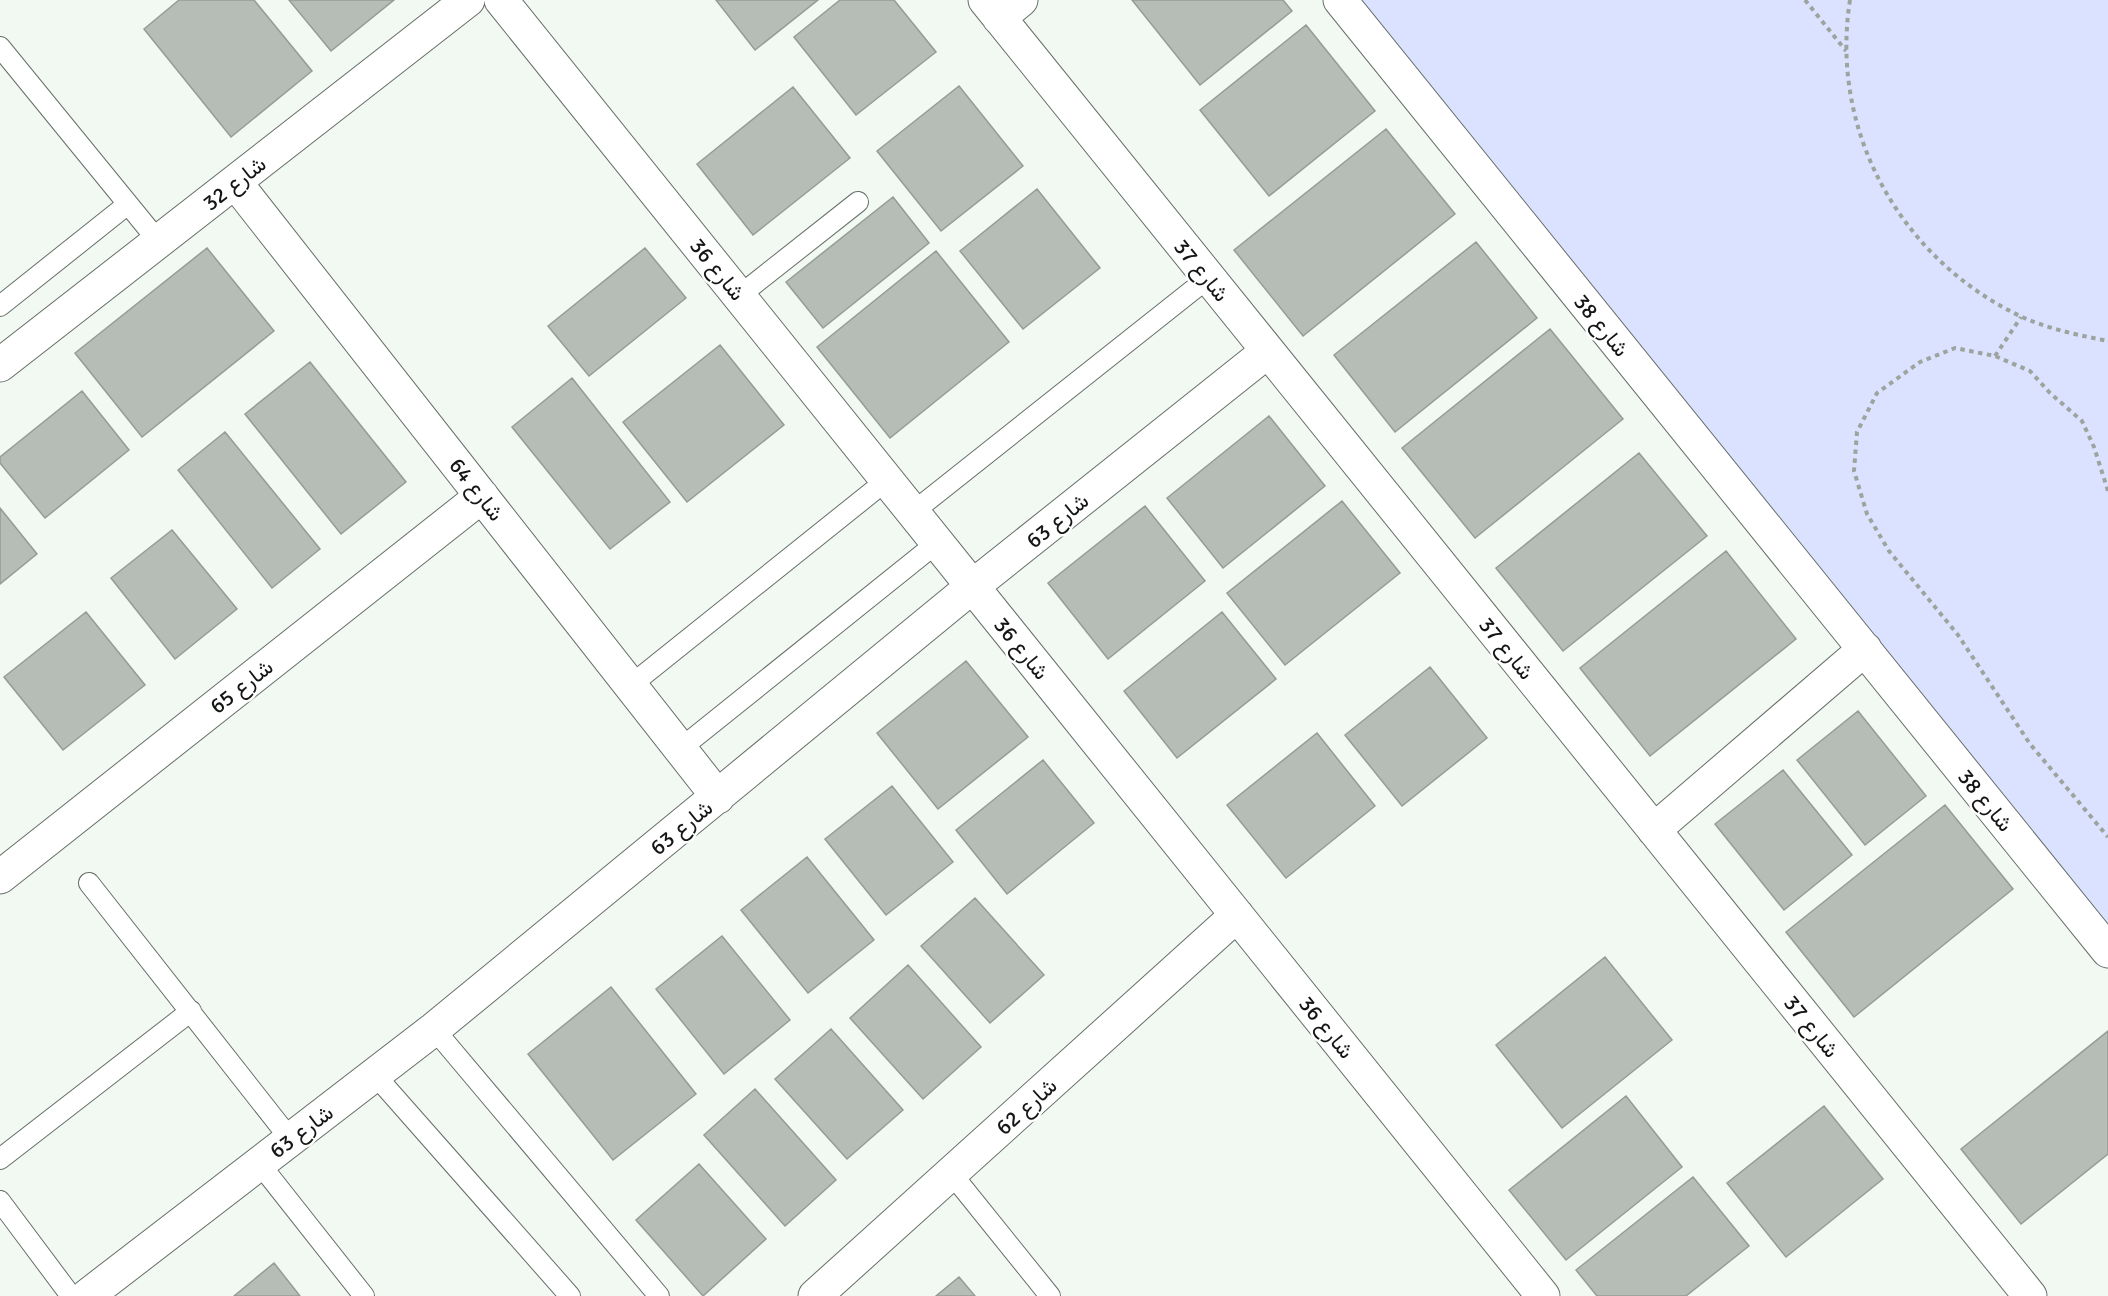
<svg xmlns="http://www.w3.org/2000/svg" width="2108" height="1296" font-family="Signika,Vazirmatn,sans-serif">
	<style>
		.green { fill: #dbe2ff }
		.building { fill: #b5bdb6; stroke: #949c96; stroke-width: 1.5 }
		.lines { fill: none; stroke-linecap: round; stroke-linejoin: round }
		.service-casing { stroke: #676f69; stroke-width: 22 }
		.minor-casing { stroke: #676f69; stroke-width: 35 }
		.path { stroke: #9da39d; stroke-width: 4; stroke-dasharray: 4.5 4.5; stroke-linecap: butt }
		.service { stroke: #fff; stroke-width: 20 }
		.minor { stroke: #fff; stroke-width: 33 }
		.labels { text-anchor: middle; stroke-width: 5; stroke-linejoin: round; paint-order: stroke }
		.street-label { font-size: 22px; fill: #131613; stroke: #fff }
	</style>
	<rect width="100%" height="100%" fill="#f1f9f2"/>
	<path class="green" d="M1340,0H2108V951Z"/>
	<path class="building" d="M179,0H254L312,71L231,137L144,29Z
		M289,0H394L331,51Z
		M716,0H818L755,50Z
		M840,0H894L936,52L856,115L794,37Z
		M1132,0H1283L1292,11L1200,85Z
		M1306,25L1375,111L1269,196L1200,110Z
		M959,86L1023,166L941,231L877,151Z
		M793,87L850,158L753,235L697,164Z
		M1386,129L1455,214L1303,336L1234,250Z
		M1037,189L1100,268L1023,329L960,251Z
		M893,197L929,243L823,328L786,282Z
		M1476,242L1537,318L1395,432L1334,355Z
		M207,248L274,331L142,437L75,353Z
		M645,248L686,298L589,376L548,326Z
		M936,251L1009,342L890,438L817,347Z
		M1550,329L1623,419L1475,538L1402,448Z
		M720,345L784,425L687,502L623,422Z
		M310,362L406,482L341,534L245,414Z
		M572,378L670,502L610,549L512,427Z
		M82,391L129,450L45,518L0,463V457Z
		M1269,416L1325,486L1223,568L1167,498Z
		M225,432L320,549L272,588L178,470Z
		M1639,453L1707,536L1563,651L1496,568Z
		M1342,501L1400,573L1285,665L1227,593Z
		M1145,506L1205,581L1108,659L1048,583Z
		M0,508L37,554L0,584Z
		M172,530L237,609L175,659L111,578Z
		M1726,551L1796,639L1650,756L1580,668Z
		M86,612L145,685L63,750L4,677Z
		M1222,612L1276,679L1177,758L1124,691Z
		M966,661L1028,737L938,809L877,733Z
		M1430,667L1487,738L1402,806L1345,735Z
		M1858,711L1926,796L1865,845L1797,760Z
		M1317,733L1375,806L1286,878L1227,805Z
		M1043,760L1094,823L1007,894L956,830Z
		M1783,770L1852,855L1784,910L1715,824Z
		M892,786L953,862L886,915L825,839Z
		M1945,805L2013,889L1854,1017L1786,932Z
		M807,857L874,940L808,993L741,910Z
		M975,898L1044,975L990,1023L921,946Z
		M722,936L790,1020L724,1074L656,989Z
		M1605,957L1672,1040L1562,1128L1496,1045Z
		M908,965L981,1047L923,1099L850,1018Z
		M611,987L696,1094L613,1160L528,1054Z
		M831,1029L903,1110L847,1159L775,1079Z
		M2108,1031V1154L2021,1224L1961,1149Z
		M755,1089L836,1180L785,1226L704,1135Z
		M1626,1096L1682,1167L1566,1260L1509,1190Z
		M1824,1106L1883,1179L1786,1257L1727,1183Z
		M699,1164L766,1239L703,1296L636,1220Z
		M1693,1177L1749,1246L1686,1296H1597L1576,1270Z
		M274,1263L300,1296H234Z
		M959,1277L975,1296H936Z"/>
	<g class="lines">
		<g class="service-casing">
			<path id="service" d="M0,47L159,242
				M739,296L858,202
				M0,306L128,204
				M913,512L1208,278
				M631,685L887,480
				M680,749L938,542
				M89,883L291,1140
				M434,1029L659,1296
				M375,1075L570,1296
				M0,1159L191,1011
				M259,1163L364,1296
				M951,1173L1050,1296
				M0,1201L71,1296"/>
		</g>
		<g class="minor-casing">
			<path id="minor" d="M501,0L1543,1296
				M985,0L2030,1296
				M1340,0L2108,951
				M999,18L1021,0
				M235,182L718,797
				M0,365L468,0
				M1654,830L1865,649
				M0,877L482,496
				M87,1296L434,1029L973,586L1268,351
				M815,1296L1237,915"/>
		</g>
		<path class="path" d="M1805,0L1846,51
			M1850,0C1829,132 1901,259 2020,316C2048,329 2078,335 2108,341
			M1995,356L2021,317
			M2108,491L2094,447L2082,421L2050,393L2030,371L1995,356L1955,348L1920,362L1877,393L1857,432L1854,471L1867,514L1889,551L1958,635L2030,744L2108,837"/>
		<use href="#service" class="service"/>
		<use href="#minor" class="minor"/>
	</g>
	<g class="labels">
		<g class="street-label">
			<text transform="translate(234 183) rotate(-38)" y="8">شارع 32</text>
			<text transform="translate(718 269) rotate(51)" y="8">شارع 36</text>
			<text transform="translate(1202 270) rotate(51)" y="8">شارع 37</text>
			<text transform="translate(1602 325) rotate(51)" y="8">شارع 38</text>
			<text transform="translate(477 489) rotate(52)" y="8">شارع 64</text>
			<text transform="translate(1057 520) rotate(-39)" y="8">شارع 63</text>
			<text transform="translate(1022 648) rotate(51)" y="8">شارع 36</text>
			<text transform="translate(1507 648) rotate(51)" y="8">شارع 37</text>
			<text transform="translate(241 686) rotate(-38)" y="8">شارع 65</text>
			<text transform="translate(1986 800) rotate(51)" y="8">شارع 38</text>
			<text transform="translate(681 827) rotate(-39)" y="8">شارع 63</text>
			<text transform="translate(1812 1026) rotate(51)" y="8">شارع 37</text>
			<text transform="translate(1327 1027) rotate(51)" y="8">شارع 36</text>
			<text transform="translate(1026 1106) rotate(-42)" y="8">شارع 62</text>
			<text transform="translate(301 1131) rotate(-37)" y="8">شارع 63</text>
		</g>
	</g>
</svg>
